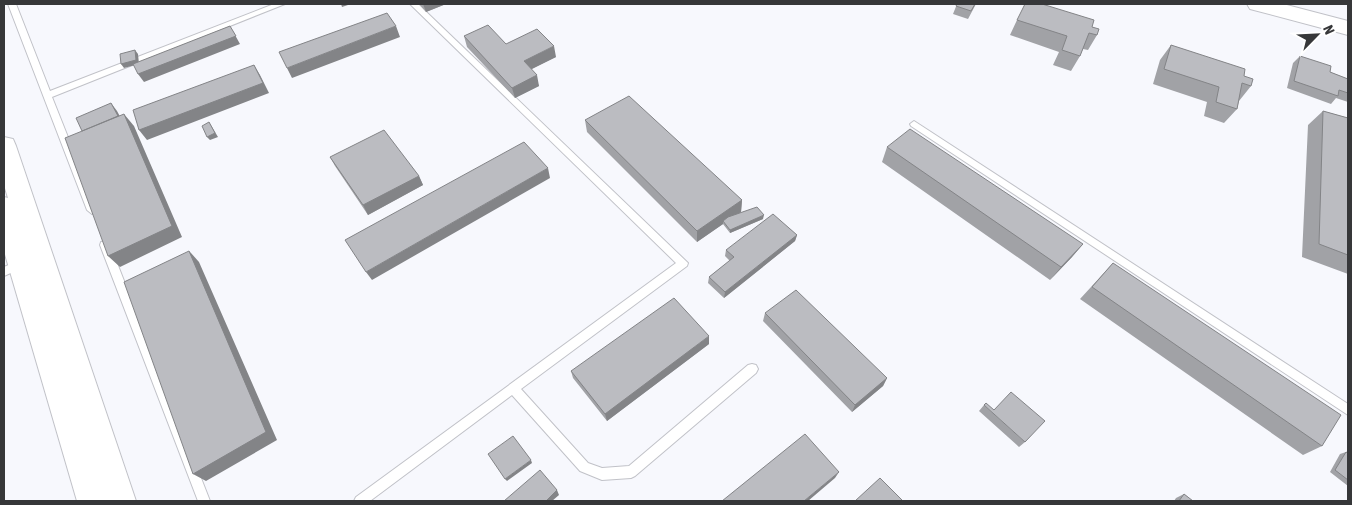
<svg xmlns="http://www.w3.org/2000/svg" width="1352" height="505" font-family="'Asap Condensed',sans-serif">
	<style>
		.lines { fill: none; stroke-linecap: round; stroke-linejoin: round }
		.service-casing { stroke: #c1c2c8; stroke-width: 2 }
		.secondary-casing { stroke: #c1c2c8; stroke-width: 2 }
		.primary-casing { stroke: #c1c2c8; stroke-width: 2 }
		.service { fill: #fff; fill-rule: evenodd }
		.secondary { fill: #fff; fill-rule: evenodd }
		.primary { fill: #fff; fill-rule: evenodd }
		.wall { fill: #a1a2a6 }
		.shaded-wall { fill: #838487 }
		.building { fill: #bbbcc1; stroke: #838487 }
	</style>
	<rect width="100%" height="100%" fill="#f7f8fd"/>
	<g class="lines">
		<g class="service-casing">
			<path id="service" d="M8,4H16L50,91L274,4H285L52,97L97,210L92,214L87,210Z
				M410,4H418L688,263L687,266L521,389L588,463L602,468L629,466L748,365L752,364L756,365L758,369L756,373L635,476L631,478L602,480L580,471L512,395L370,501H354L356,497L676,263Z
				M914,121L1348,404V415L911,126L910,124Z
				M105,241L109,242L110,245L210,501H198L100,245L101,242Z
				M20,260L24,261L25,264L24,267L4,276V267Z"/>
		</g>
		<g class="secondary-casing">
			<path id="secondary" d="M1247,4H1283L1348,21V35L1250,9Z"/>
		</g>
		<g class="primary-casing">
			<path id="primary" d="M4,137L13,139L16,146L136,501H77L4,251V197L8,198L4,185Z"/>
		</g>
		<use href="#service" class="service"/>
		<use href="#secondary" class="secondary"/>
		<use href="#primary" class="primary"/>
	</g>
	<path class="wall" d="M419,4H446L426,12Z
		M957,4H976L968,19L953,14Z
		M1017,20L1092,27L1097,35L1088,50L1083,49L1080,56L1071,71L1053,65L1059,52L1010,35Z
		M464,36L506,44L556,57L531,69L539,86L515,98L467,47Z
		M1171,45L1251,86L1239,101L1237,109L1224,123L1204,116L1207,102L1153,84L1160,60Z
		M1300,56L1330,72L1348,79V102L1336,98L1331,104L1287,88L1293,63Z
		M1323,111L1348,118V274L1302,257L1308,125Z
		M585,120L742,200L741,212L739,213L763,219L730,233L723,224L697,242L587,132Z
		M887,147L1083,244L1072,257L1050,280L882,162Z
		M330,157L419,176L423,185L368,215L335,166Z
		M797,235L795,241L724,298L708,283L709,277L730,261L725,256L726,250Z
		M1113,263L1322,446L1303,455L1080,299Z
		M765,313L887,378L883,386L852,412L763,321Z
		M709,344L607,421L573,378L571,371Z
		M984,405L1025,442L1019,447L979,411Z
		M1346,452L1348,453V486L1330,472L1340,454Z
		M1184,494L1193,501H1174L1176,498Z"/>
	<path class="shaded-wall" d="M341,4H351L342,7Z
		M423,4H446L426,12Z
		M230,26L240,44L144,82L138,74Z
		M396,26L400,37L292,78L287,68Z
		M554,46L556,57L526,72L524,61Z
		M135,50L138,54L139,64L124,68L121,64Z
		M254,65L260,75L269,93L147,140L139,130Z
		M537,75L539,86L515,98L512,88Z
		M111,103L117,111L124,124L89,139Z
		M124,114L134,126L182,237L120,267L108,256Z
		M209,122L218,137L210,140L207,137Z
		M548,168L550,178L372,280L366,272Z
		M419,176L423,185L368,215L363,205Z
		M742,200L741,212L725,223L723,221V224L697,242V231Z
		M764,215L763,219L730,233V230Z
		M797,235L795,241L724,298L725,292Z
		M1083,244L1072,257L1050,280L1061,267Z
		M189,251L192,254L191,253L199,262L277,440L206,481L193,474Z
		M709,336V344L607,421L605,414Z
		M887,378L883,386L852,412L855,405Z
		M531,460L532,463L507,481L505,479Z
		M839,472L835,478L808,501H804Z
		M557,490L559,495L552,501H546Z"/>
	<path class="building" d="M957,4H975L971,11L956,6Z
		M1025,4H1042L1094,20L1092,27L1099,29L1097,35L1089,33L1080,56L1062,50L1067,36L1017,20Z
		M387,13L396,26L287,68L279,52Z
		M488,25L506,44L537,29L554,46L524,61L537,75L512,88L464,36Z
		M230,26L236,36L138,74L133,64Z
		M1171,45L1245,69L1244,76L1253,79L1251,86L1242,83L1237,109L1216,102L1219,87L1164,69Z
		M135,50L136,60L121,64L120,54Z
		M1300,56L1331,66L1330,72L1348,79V93L1339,90L1338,96L1294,81Z
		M254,65L263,83L139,130L133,110Z
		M629,96L742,200L697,231L585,120Z
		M111,103L118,116L82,131L76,118Z
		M1323,111L1348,118V255L1319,244Z
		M124,114L172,226L108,256L65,138Z
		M209,122L215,133L207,137L202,126Z
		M910,129L1083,244L1061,267L887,147Z
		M384,130L419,176L363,205L330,157Z
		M524,142L548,168L366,272L345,240Z
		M757,207L764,215L730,230L723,221L728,217Z
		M773,214L797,235L725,292L709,277L734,257L726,250Z
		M189,251L266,432L193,474L124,282Z
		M1113,263L1341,415L1322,446L1092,287Z
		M796,290L887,378L855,405L765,313Z
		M674,298L709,336L605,414L571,371Z
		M1011,392L1045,421L1025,442L984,405L986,403L994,410Z
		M805,434L839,472L804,501H722Z
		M513,436L531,460L505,479L488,454Z
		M1346,452L1348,453V480L1335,470Z
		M540,470L557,490L546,501H504Z
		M880,478L903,501H855Z
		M1184,494L1193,501H1179Z"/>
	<rect width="1352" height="505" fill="none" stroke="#363739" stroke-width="10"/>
	<g transform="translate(1317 35) rotate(66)" stroke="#ffffff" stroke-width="4" paint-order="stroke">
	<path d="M0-4L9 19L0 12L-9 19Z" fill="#363739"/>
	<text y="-8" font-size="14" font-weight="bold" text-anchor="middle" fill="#363739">N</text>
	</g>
</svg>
